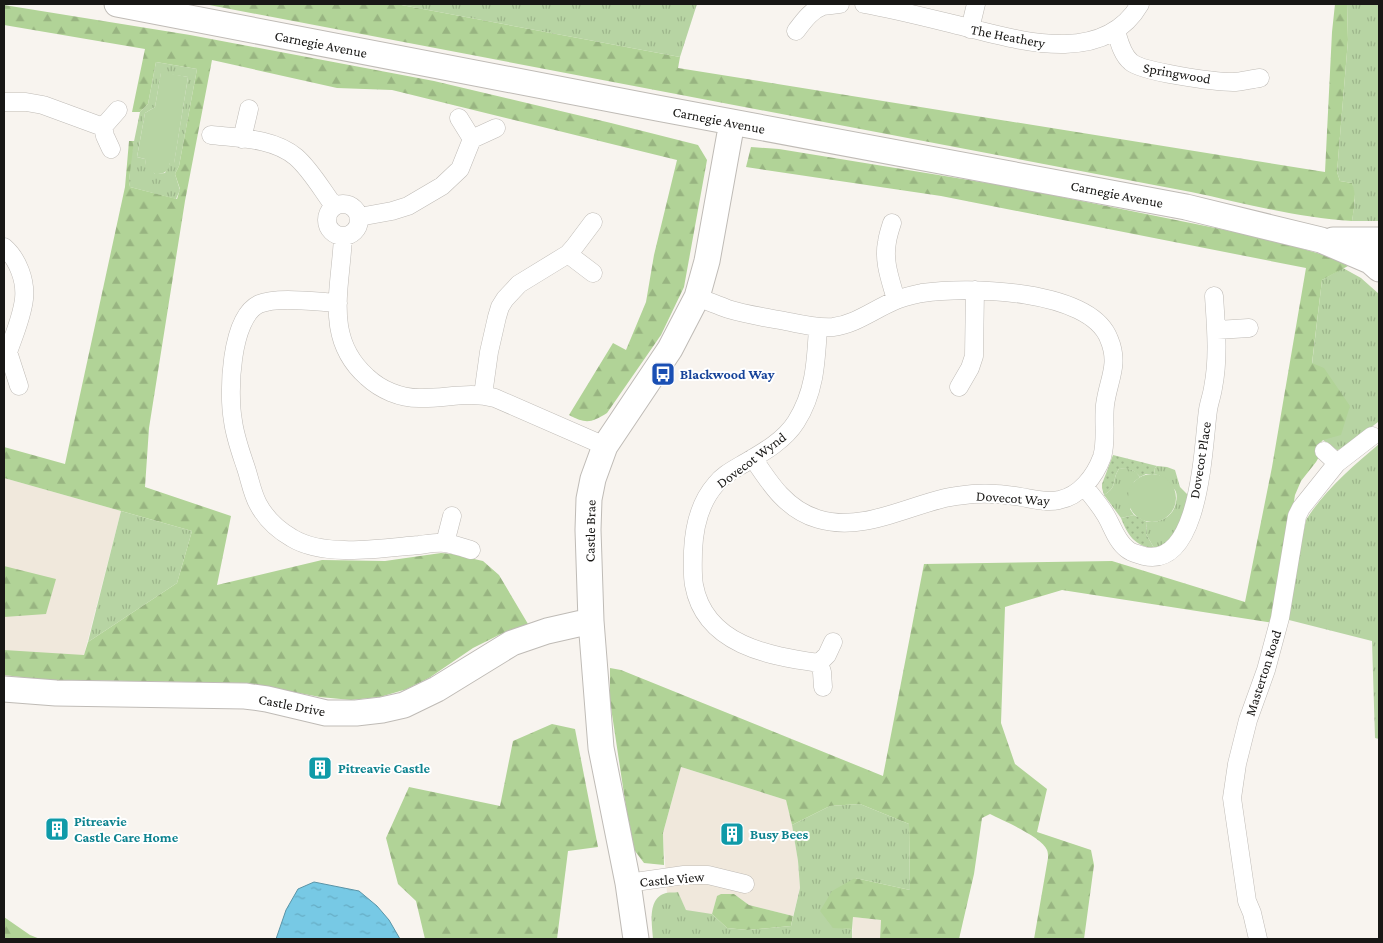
<svg xmlns="http://www.w3.org/2000/svg" width="1383" height="943" font-family="'Crimson Pro',serif">
	<style>
		.built { fill: #f0e8dc }
		.grass { fill: url(#grass-tufts); fill-rule: evenodd }
		.forest { fill: url(#forest-firs) }
		.park { fill: #b7d4a3 }
		.garden { fill: url(#garden-dots) }
		.water { fill: url(#water-ripples); stroke: #5a94a7 }
		.lines { fill: none; stroke-linecap: round; stroke-linejoin: round }
		.street-casing { stroke: #bfbbb6; stroke-width: 19 }
		.secondary-casing { stroke: #bfbbb6; stroke-width: 27 }
		.street { stroke: #fff; stroke-width: 18 }
		.secondary { stroke: #fff; stroke-width: 25 }
		.labels { text-anchor: middle; stroke-width: 4; stroke-linejoin: round; paint-order: stroke }
		.street-label { font-size: 14px; fill: #181715; stroke: #fff }
		.transit-label { font-size: 14px; font-weight: bold; fill: #164399; stroke: #fff; text-anchor: start }
		.culture-label { font-size: 14px; font-weight: bold; fill: #0d838f; stroke: #fff; text-anchor: start }
	</style>
	<defs>
		<pattern id="grass-tufts" width="24" height="20" patternUnits="userSpaceOnUse" patternTransform="scale(1.25)"><rect width="24" height="20" fill="#b7d4a3"/><path d="M3 7l-1-3M5 7V3M7 7l1-3M15 17l-1-3M17 17v-4M19 17l1-3" fill="none" stroke="#9db58b"/></pattern>
		<pattern id="forest-firs" width="22" height="20" patternUnits="userSpaceOnUse" patternTransform="scale(1.25)"><rect width="22" height="20" fill="#b1d397"/><path d="M5 1l3.5 6h-7zM16 11l3.5 6h-7z" fill="#98b481"/></pattern>
		<pattern id="garden-dots" width="8" height="8" patternUnits="userSpaceOnUse" patternTransform="scale(1.25)"><rect width="8" height="8" fill="#b7d4a3"/><path d="M2 2h.1M6 6h.1" fill="none" stroke="#9db58b" stroke-width="1.8" stroke-linecap="round"/></pattern>
		<pattern id="water-ripples" width="26" height="14" patternUnits="userSpaceOnUse" patternTransform="scale(1.25)"><rect width="26" height="14" fill="#77c9e5"/><path d="M2 4q2-2 4 0t4 0M15 11q2-2 4 0t4 0" fill="none" stroke="#66acc4"/></pattern>
	</defs>
	<rect width="100%" height="100%" fill="#f8f4ef"/>
	<path class="built" d="M4,478L121,511L84,655L63,682L4,689Z
		M681,767L786,800L792,825L798,861L800,888L793,916L749,905L734,894L717,896L712,914L696,913L686,910L678,893H667L663,833Z
		M853,917L881,920L880,939H852Z"/>
	<path class="grass" d="M396,4H697L680,57Z
		M1347,4H1378L1379,6V221H1352L1355,200L1352,183L1340,181L1337,172L1348,40Z
		M156,62L197,69L179,166L175,174L180,190L176,199L130,187L129,180L131,156L140,112L148,104ZM161,73L188,77L174,163H170L165,173L155,174L146,165L145,159L137,157L145,113L155,107Z
		M1343,268L1361,278L1379,294V423L1378,422L1343,449L1337,450L1323,440L1312,364L1322,280Z
		M1379,444V739L1375,738L1372,641L1285,619L1306,520C1323,492 1354,465 1379,444Z
		M1157,466L1167,467L1175,470L1180,487L1189,496C1183,516 1178,542 1154,548L1146,534L1147,522C1161,523 1174,516 1176,502C1177,498 1177,493 1175,490C1173,487 1169,484 1167,481C1162,477 1160,475 1154,474L1155,468Z
		M1128,468L1136,472L1140,477L1134,482L1130,509L1134,515L1121,518L1104,495C1119,486 1111,480 1119,469Z
		M121,511L192,531L177,583L88,642Z
		M860,804L909,824L910,890L855,878L833,927L852,929V939H653C652,924 647,898 666,893C670,892 674,893 678,892L686,910L712,914L727,928L747,930L791,926L800,888L798,861L792,825L830,806Z"/>
	<path class="forest" d="M204,4H396L680,57L678,68L1325,172L1332,32L1335,4H1347L1348,40L1337,172L1340,181L1352,183C1357,195 1354,208 1352,221C1297,218 1244,203 1191,192Z
		M4,5L190,35L434,81L611,123L698,145L707,160L684,287L661,335L607,413C591,423 586,424 569,415L613,343L626,350L646,302L654,255L677,160L392,90L337,88L212,60L185,201L149,428L145,487L231,516L217,585L322,560L385,561L441,553L452,554L483,561L499,575L528,624L501,634L473,648L429,678L407,689L380,697L351,700L320,697L245,683L69,680L63,682L4,675V650L84,655L88,642L177,583L192,531L4,478V447L65,464L125,187L129,141H134L129,180L130,187L177,199L180,189L175,174L179,166L197,69L156,62L148,104L140,112H132L145,49L4,25Z
		M751,147L779,149L1012,187L1265,238L1331,257L1348,266L1322,280L1312,363L1324,368L1350,406L1341,435L1323,440L1316,448L1320,455L1316,462L1301,481L1295,495L1274,623L1062,590L1005,607L1001,723L1015,764L1047,789L1037,832L1091,850L1094,865L1084,939H1034L1048,858C1048,856 1048,852 1047,850C1042,837 1004,821 990,814L982,818L974,874L959,939H880L881,920L853,917L852,929L833,928L820,911L832,891L855,878L910,890L909,824L860,804L830,806L792,825L786,800L681,767L663,833L664,865L644,863L632,847L610,701V668L621,670L883,776L924,564L1112,561L1245,602L1272,467L1306,268L941,196L746,167Z
		M4,566L56,579L46,614L4,617Z
		M552,724L575,729L598,847L568,851L557,939H425L416,901L398,884L386,838L409,787L500,806L513,741Z
		M721,894H734L749,905L793,916L791,926L747,930L727,928L712,914L717,896Z
		M4,917L30,935L40,939H4Z"/>
	<path class="park" d="M161,72L188,77L174,164L170,163C168,172 164,174 155,174L146,168L145,159L137,157L145,113L155,107Z
		M1128 498a24 24 0 1 1 48 0a24 24 0 1 1-48 0Z"/>
	<path class="garden" d="M1113,455L1157,466L1155,468L1154,474H1146L1140,477C1134,469 1128,468 1119,469C1111,480 1119,486 1104,495L1102,488V484Z
		M1134,515L1147,522L1146,534L1154,548C1135,547 1127,534 1121,518Z"/>
	<path class="water" d="M314,882L359,891L377,906L389,920L400,939H276L286,910L298,889Z"/>
	<g class="lines">
		<g class="street-casing">
			<path id="street" d="M864,4C898,10 932,19 965,27C1021,41 1104,66 1140,4
				M970,29L976,4
				M796,31C803,22 811,10 823,6C828,5 835,5 840,4
				M1116,31C1119,41 1122,55 1131,62C1142,72 1215,82 1233,82C1241,82 1251,79 1260,78
				M4,102H26L43,105L103,127
				M459,118L472,139
				M211,135C239,138 274,138 296,157C311,170 322,190 334,206
				M242,139L249,109
				M111,149L105,136L103,127L118,110
				M327 220a16 16 0 1 1 32 0a16 16 0 1 1-32 0Z
				M359,217L392,211L408,206L442,186L460,169L472,139L496,128
				M892,223C890,229 888,235 887,242C883,262 891,281 896,300
				M343,236C341,288 323,338 367,377C381,390 400,398 419,398C445,399 469,391 495,398L605,446
				M4,247C18,259 26,281 24,299C22,317 14,335 8,352L4,353
				M568,254L593,273
				M697,297C707,301 718,305 728,309C748,315 769,318 790,322C804,325 818,328 833,327C856,324 873,310 894,301C903,297 913,295 922,293C967,286 1090,289 1109,339C1120,365 1108,380 1105,405C1103,422 1107,441 1102,457C1095,476 1080,496 1059,500C1047,503 1033,499 1021,497C1005,494 989,493 973,494C964,495 954,496 945,498C903,508 861,532 818,519C787,510 770,484 753,458
				M338,303C317,302 278,296 259,304C230,318 228,394 233,421C235,437 241,453 246,468C250,480 252,493 258,504C266,519 278,530 292,538C325,558 383,548 419,545C427,544 437,542 445,543C454,544 463,548 471,550
				M818,327C816,362 815,392 796,422C784,441 762,453 743,464C733,470 723,475 716,484C700,502 694,528 693,551C693,562 692,574 694,585C705,645 769,656 819,663
				M1217,330L1249,328
				M8,352L19,386
				M959,387L970,368L974,356L975,290
				M483,395L489,352L497,317L500,307L505,299L519,284L568,254L575,246L593,222
				M1324,451L1337,463
				M1084,486C1091,495 1099,504 1105,514C1112,525 1116,541 1127,549C1131,553 1138,554 1144,556C1201,569 1203,444 1208,410C1209,403 1212,395 1213,388C1219,358 1216,326 1214,296
				M445,543L452,516
				M823,687L822,672L819,663L827,655L833,642
				M628,883L684,875H708L745,884
				M1258,939L1252,913L1247,901L1232,798L1237,764L1248,720L1266,670L1280,618L1297,516L1301,508L1337,463L1372,436"/>
		</g>
		<g class="secondary-casing">
			<path id="secondary" d="M117,4L657,108L1186,207L1321,240L1370,261L1379,269
				M1333,240H1379
				M4,689L56,693L245,696L267,699L326,713H356L382,710L404,705L437,689L512,643L547,631L591,621
				M636,939L628,883L601,748L591,621L588,530L589,499L593,479L605,446L670,349L697,297L707,261L732,122"/>
		</g>
		<use href="#street" class="street"/>
		<use href="#secondary" class="secondary"/>
	</g>
	<defs>
		<g id="bus-square" transform="scale(1.25)"><rect x="-9" y="-9" width="18" height="18" rx="4" fill="#1a4fb4" stroke="#fff"/><path d="M-5-6H5V4H4V6H2V4H-2V6H-4V4H-5ZM-3.5-4V0h7V-4ZM-3.5 1.2v1.5H-2V1.2ZM2 1.2v1.5H3.5V1.2Z" fill="#fff"/></g>
		<g id="building-square" transform="scale(1.25)"><rect x="-9" y="-9" width="18" height="18" rx="4" fill="#0f9aa8" stroke="#fff"/><path d="M-4-6H4V6H1V3H-1V6H-4ZM-2.5-4.3h1.7v1.8h-1.7ZM.8-4.3h1.7v1.8H.8ZM-2.5-1h1.7V.8h-1.7ZM.8-1h1.7V.8H.8Z" fill="#fff"/></g>
	</defs>
	<g fill-rule="evenodd">
		<use href="#bus-square" x="663" y="374"/>
		<use href="#building-square" x="320" y="768"/>
		<use href="#building-square" x="57" y="829"/>
		<use href="#building-square" x="732" y="834"/>
	</g>
	<g class="labels">
		<g class="street-label">
			<text transform="translate(1008 36) rotate(11)" y="5">The Heathery</text>
			<text transform="translate(321 44) rotate(11)" y="5">Carnegie Avenue</text>
			<text transform="translate(1177 73) rotate(10)" y="5">Springwood</text>
			<text transform="translate(719 120) rotate(11)" y="5">Carnegie Avenue</text>
			<text transform="translate(1117 194) rotate(11)" y="5">Carnegie Avenue</text>
			<text transform="translate(751 460) rotate(-37)" y="5">Dovecot Wynd</text>
			<text transform="translate(1200 460) rotate(-81)" y="5">Dovecot Place</text>
			<text transform="translate(1013 498) rotate(4)" y="5">Dovecot Way</text>
			<text transform="translate(590 531) rotate(-89)" y="5">Castle Brae</text>
			<text transform="translate(1263 673) rotate(-72)" y="5">Masterton Road</text>
			<text transform="translate(292 705) rotate(11)" y="5">Castle Drive</text>
			<text transform="translate(672 879) rotate(-5)" y="5">Castle View</text>
		</g>
		<g class="transit-label">
			<text x="680" y="379">Blackwood Way</text>
		</g>
		<g class="culture-label">
			<text x="338" y="773">Pitreavie Castle</text>
			<text x="74" y="826">Pitreavie<tspan x="74" dy="16">Castle Care Home</tspan></text>
			<text x="750" y="839">Busy Bees</text>
		</g>
	</g>
	<rect width="1383" height="943" fill="none" stroke="#181715" stroke-width="10"/>
</svg>
